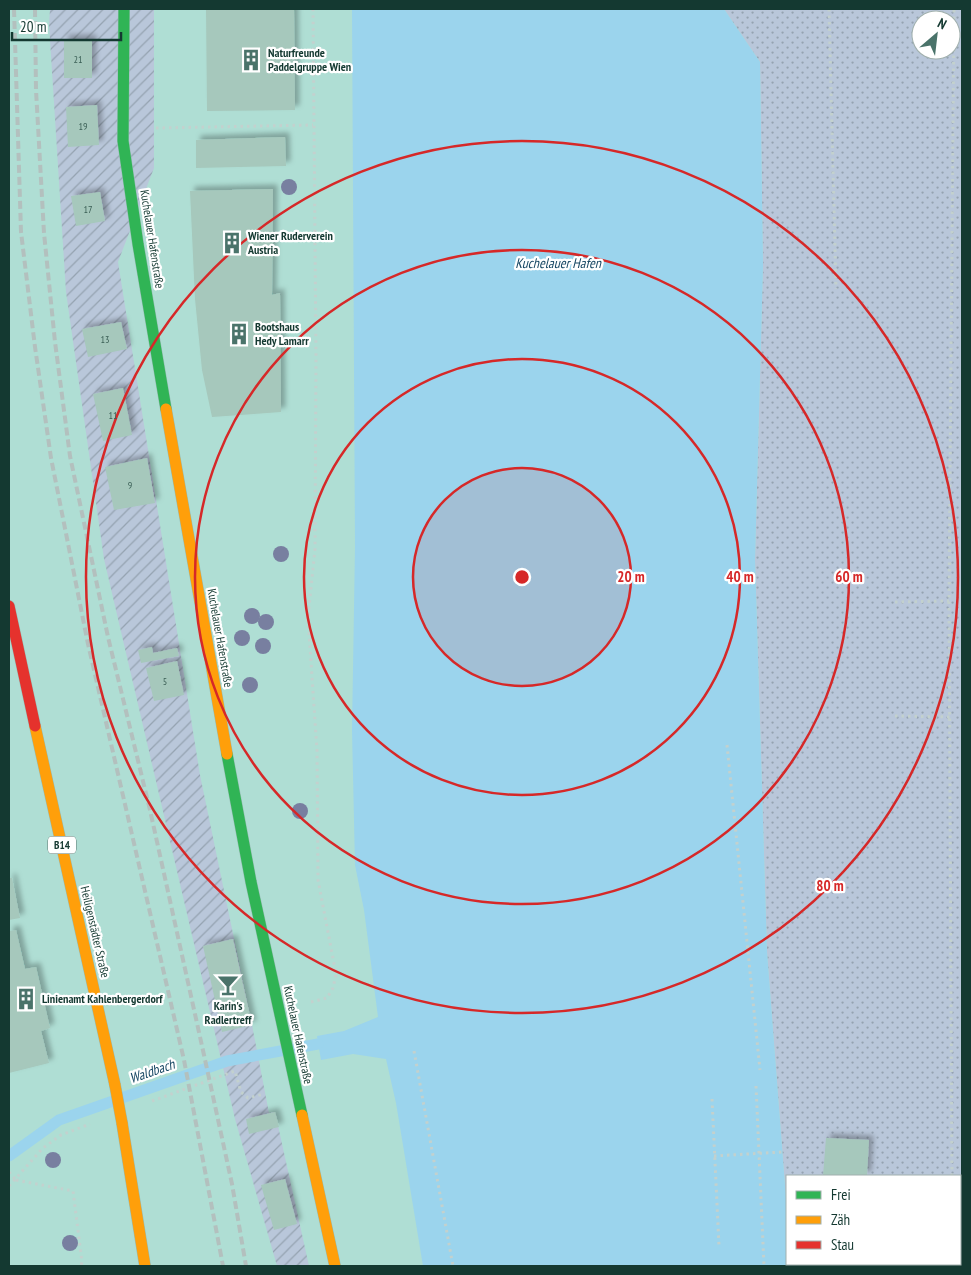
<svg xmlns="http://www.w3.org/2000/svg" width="971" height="1275" font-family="'PT Sans Narrow',sans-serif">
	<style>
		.grass { fill: url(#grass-dots); fill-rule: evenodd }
		.garden { fill: url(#garden-furrows) }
		.water { fill: #9bd4ed }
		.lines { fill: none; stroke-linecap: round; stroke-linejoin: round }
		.stream { stroke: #9bd4ed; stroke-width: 11 }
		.building { fill: #a6c8bc; filter: url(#shadow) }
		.fast-casing { stroke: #97bcb4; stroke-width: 12 }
		.slow-casing { stroke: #97bcb4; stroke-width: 12 }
		.jam-casing { stroke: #97bcb4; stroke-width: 12 }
		.path { stroke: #c3d1ce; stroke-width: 3; stroke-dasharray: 2.5 4; stroke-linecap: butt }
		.fast { stroke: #30b455; stroke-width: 11 }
		.slow { stroke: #ff9f0a; stroke-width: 11 }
		.jam { stroke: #e5322d; stroke-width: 11 }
		.rail { stroke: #b3c0be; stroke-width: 4; stroke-dasharray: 8 4; stroke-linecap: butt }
		.slow-bridge-casing { stroke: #97bcb4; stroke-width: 12; stroke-linecap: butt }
		.slow-bridge { stroke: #ff9f0a; stroke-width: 11 }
		.tree { fill: #787fa0 }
		.ring { fill: none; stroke: #d62828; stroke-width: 2.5 }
		.labels { text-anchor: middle; stroke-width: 4.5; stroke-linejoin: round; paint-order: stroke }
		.number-label { font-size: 10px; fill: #3a5e55 }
		.shield { fill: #fff; stroke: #5a746f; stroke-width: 1 }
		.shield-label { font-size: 11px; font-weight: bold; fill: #143931 }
		.poi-label { font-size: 12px; font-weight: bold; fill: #143931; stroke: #fff; text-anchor: start }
		.street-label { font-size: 12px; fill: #143931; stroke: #fff }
		.water-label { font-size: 14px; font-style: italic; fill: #1a4965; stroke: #fff }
		.centre { fill: #d62828; stroke: #fff; stroke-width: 2.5 }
		.ring-label { font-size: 15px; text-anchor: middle; font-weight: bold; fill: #d62828; stroke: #fff; stroke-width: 4.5; stroke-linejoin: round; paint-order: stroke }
	</style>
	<defs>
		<pattern id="grass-dots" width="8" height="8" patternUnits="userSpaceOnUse" patternTransform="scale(1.25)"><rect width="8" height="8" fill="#b9c7da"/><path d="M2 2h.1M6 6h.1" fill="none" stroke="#95a3b1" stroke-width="1.8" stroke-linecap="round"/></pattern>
		<pattern id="garden-furrows" width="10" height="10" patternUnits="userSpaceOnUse" patternTransform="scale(1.25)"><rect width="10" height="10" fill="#b9c7da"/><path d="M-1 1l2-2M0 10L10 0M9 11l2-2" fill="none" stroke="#95a3b1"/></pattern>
		<filter id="shadow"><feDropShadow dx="4.5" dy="-4.5" stdDeviation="2.5" flood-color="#0004"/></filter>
	</defs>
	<rect width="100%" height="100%" fill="#afded4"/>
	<path class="grass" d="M724,9H962V1266H791V1264H960V1176H787V1212L767,952L755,560L763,265L760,62ZM921,20H951V50H921Z"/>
	<path class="garden" d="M50,9H154V168L118,262L200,775L252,1025L269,1113L275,1112L309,1266H277L235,1119L104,559L66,292L49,24Z"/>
	<path class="water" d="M352,9H724L760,62L763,265L755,560L767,952L787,1212V1264H791V1266H423L396,1103L386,1059L353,1054L321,1060L317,1036L344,1031L378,1017L364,910L355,865L352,730L355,547Z"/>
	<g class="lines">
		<path class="stream" d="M9,1156L59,1120L227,1061L318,1044"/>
	</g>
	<path class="building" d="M206,9H294L295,110L207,111Z
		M64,39H92V78H64Z
		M97,105L99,145L68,147L66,107Z
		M285,137L286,166L196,168V140Z
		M273,189L272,295L280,293L281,412L212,417L202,370L195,299L190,191Z
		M100,192L105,221L76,226L71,196Z
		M121,322L127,349L88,357L82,329Z
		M123,388L132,435L103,441L93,394Z
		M147,458L155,503L114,510L105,467Z
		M152,647L153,653L177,648L179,656L141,663L138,650Z
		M177,661L184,695L154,701L146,668Z
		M9,878H12L20,918L9,920Z
		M16,930L25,969L36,967L50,1028L41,1031L49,1063L9,1073V931Z
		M233,939L252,1025L222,1032L203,946Z
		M275,1112L279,1127L249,1134L246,1119Z
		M826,1138L869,1140L867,1176H823Z
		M285,1179L297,1224L274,1230L261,1185Z"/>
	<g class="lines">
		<g class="fast-casing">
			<path id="fast" d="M124,9L123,141L138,244L166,409
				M227,754L251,882L302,1115"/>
		</g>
		<g class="slow-casing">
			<path id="slow" d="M166,409L227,754
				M35,726L115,1085
				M302,1115L335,1266
				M122,1123L145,1266"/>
		</g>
		<g class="jam-casing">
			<path id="jam" d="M9,606L35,726"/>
		</g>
		<path class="path" d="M829,9L836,289
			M156,128L313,125
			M895,602L949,601
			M895,716L950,717
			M727,745L760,1070
			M311,1002L327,998L333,988L336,974L318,880L317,751L308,617L315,549L316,357L313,9
			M414,1051L453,1266
			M756,1086L764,1266
			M712,1099L719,1246
			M152,1101L235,1071L241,1092L248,1098L264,1094
			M714,1156L783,1152
			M9,1172L16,1180
			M952,1176L949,601L954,9
			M16,1180L73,1191L82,1262L81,1266
			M9,1186L43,1148L61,1135L90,1124
			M950,1266V1264"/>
		<use href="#fast" class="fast"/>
		<use href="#slow" class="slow"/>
		<use href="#jam" class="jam"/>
		<path class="rail" d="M14,9L21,232L35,347L51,458L88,644L184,1060L223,1266
			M35,9L36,90L44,233L55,342L70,456L108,637L150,810L204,1055L232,1184L246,1266"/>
		<g class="slow-bridge-casing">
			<path id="slow-bridge" d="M115,1085L122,1123"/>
		</g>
		<use href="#slow-bridge" class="slow-bridge"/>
	</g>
	<g class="tree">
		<circle cx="289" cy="187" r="8"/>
		<circle cx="281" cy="554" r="8"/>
		<circle cx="252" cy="616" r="8"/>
		<circle cx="266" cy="622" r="8"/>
		<circle cx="242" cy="638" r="8"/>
		<circle cx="263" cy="646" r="8"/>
		<circle cx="250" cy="685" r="8"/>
		<circle cx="300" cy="811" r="8"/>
		<circle cx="53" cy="1160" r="8"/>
		<circle cx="70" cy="1243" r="8"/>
	</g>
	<circle cx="522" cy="577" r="109" fill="#d62828" fill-opacity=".12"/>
	<g class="ring">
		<circle cx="522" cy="577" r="109"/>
		<circle cx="522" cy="577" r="218"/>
		<circle cx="522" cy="577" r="327"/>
		<circle cx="522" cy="577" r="436"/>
	</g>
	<defs>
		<g id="building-bare" transform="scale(1.725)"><path d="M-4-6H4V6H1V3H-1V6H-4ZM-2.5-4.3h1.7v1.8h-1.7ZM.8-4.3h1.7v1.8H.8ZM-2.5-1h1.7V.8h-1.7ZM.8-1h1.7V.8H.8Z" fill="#4a736a" stroke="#fff" stroke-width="2.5" paint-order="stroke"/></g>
		<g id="bar-bare" transform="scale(1.725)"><path d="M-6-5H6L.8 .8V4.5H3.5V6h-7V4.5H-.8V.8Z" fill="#4a736a" stroke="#fff" stroke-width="2.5" paint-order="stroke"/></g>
	</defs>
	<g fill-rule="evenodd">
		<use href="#building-bare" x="251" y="60"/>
		<use href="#building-bare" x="232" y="243"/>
		<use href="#building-bare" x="239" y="334"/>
		<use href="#bar-bare" x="228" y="985"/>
		<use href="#building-bare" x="26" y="999"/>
	</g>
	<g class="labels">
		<g class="number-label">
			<text x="78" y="63">21</text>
			<text x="83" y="130">19</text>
			<text x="88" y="213">17</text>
			<text x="105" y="343">13</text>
			<text x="113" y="419">11</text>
			<text x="130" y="489">9</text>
			<text x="165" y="685">5</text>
		</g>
		<rect class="shield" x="48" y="836.5" width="28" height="17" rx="4"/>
		<g class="shield-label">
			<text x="62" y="849">B14</text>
		</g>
		<g class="poi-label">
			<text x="268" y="57">Naturfreunde<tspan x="268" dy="14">Paddelgruppe Wien</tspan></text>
			<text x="248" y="240">Wiener Ruderverein<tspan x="248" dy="14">Austria</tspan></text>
			<text x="255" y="331">Bootshaus<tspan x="255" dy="14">Hedy Lamarr</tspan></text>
			<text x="42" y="1003">Linienamt Kahlenbergerdorf</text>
			<text x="228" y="1010" text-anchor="middle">Karin's<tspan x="228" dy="14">Radlertreff</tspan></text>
		</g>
		<g class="street-label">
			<text transform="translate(152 239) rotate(81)" y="4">Kuchelauer Hafenstraße</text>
			<text transform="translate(220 638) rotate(80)" y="4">Kuchelauer Hafenstraße</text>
			<text transform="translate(95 932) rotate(77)" y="4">Heiligenstädter Straße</text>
			<text transform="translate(298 1035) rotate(78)" y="4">Kuchelauer Hafenstraße</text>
		</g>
		<g class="water-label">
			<text x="558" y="268">Kuchelauer Hafen</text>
			<text transform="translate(152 1071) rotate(-19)" y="5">Waldbach</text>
		</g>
	</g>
	<circle cx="522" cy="577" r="8" class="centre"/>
	<g class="ring-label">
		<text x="631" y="582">20 m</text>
		<text x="740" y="582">40 m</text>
		<text x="849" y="582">60 m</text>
		<text x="830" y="891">80 m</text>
	</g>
	<rect width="971" height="1275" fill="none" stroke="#143931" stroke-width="20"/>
	<rect x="786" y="1175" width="175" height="90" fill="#ffffff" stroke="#a1b0ad"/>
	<rect x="796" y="1191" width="25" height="8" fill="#30b455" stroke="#a1b0ad"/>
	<text x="831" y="1200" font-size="15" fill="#143931">Frei</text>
	<rect x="796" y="1216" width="25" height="8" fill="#ff9f0a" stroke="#a1b0ad"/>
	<text x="831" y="1225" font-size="15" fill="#143931">Zäh</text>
	<rect x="796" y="1241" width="25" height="8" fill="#e5322d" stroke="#a1b0ad"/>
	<text x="831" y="1250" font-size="15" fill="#143931">Stau</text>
	<g transform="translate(936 35) rotate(28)"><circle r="24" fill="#ffffff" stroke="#a1b0ad"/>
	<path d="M0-4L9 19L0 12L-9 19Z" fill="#4a736a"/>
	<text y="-8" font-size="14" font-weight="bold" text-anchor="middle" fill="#143931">N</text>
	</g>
	<path d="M12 32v8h109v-8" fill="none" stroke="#143931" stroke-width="2.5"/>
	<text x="20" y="32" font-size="15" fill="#143931" stroke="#ffffff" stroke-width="4" paint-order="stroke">20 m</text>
</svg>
